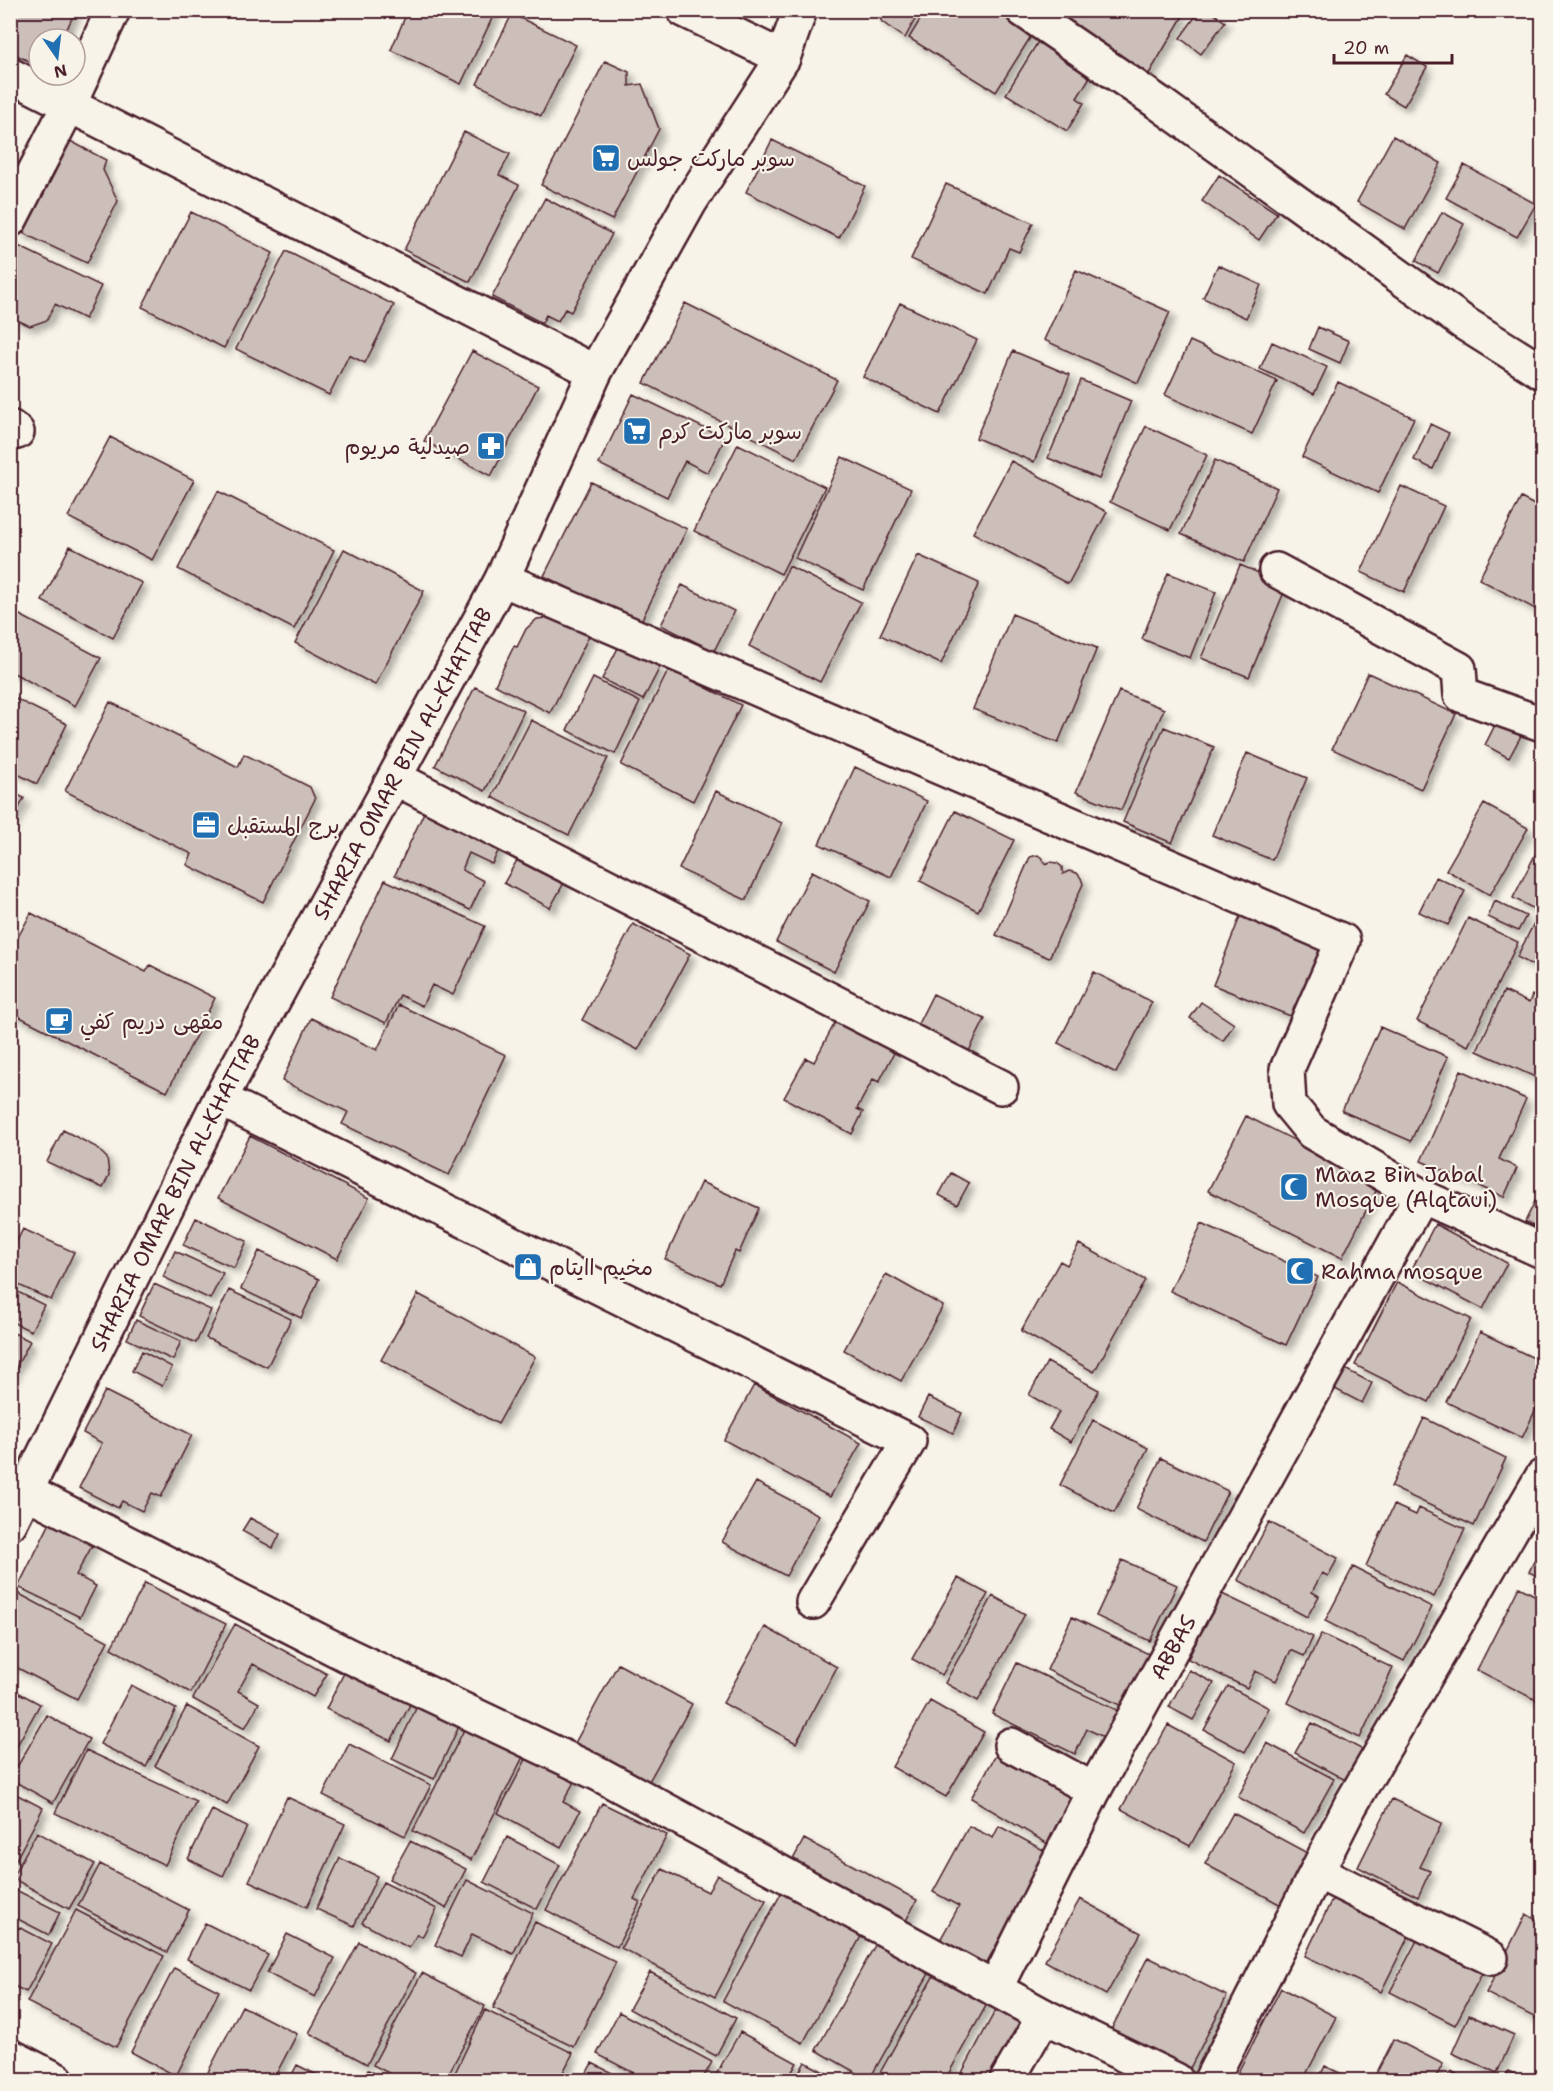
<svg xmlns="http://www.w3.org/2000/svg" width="1553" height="2091" font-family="'Shantell Sans','Playpen Sans Arabic',sans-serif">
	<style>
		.building { fill: #ccbfb9; stroke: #4a1f2b; stroke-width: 1.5; filter: url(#shadow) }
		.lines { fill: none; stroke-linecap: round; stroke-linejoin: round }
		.minor-casing { stroke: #4a1f2b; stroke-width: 38 }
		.minor { stroke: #f7f3e8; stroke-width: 33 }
		.labels { text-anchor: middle; stroke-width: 4.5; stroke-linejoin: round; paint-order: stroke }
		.poi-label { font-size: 22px; fill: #4a1f2b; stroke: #f7f3e8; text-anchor: start }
		.street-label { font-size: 22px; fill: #4a1f2b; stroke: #f7f3e8 }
	</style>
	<defs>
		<filter id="shadow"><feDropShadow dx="5.5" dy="5.5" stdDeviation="3" flood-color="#0004"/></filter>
	</defs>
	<rect width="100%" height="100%" fill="#f7f3e8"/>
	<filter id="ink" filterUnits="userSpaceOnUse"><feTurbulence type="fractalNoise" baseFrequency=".0167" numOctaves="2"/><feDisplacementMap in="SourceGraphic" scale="12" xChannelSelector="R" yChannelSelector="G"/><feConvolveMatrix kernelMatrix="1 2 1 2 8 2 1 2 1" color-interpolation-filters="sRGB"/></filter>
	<g filter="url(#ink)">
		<path class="building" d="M10,10H76L62,39H39V66L10,52Z
			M408,10H496L461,84L391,50Z
			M875,10H920L905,38L882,22Z
			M926,10H1004L1035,30L996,92L909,38Z
			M1069,10H1173L1183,16L1146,79L1058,29Z
			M1200,10H1209L1225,22L1201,54L1180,38Z
			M512,14L576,45L541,116L477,84Z
			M1039,40L1093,72L1077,98L1084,103L1067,131L1006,94Z
			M1407,55L1427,67L1404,106L1384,94Z
			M605,61L629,72V86L642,84L659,129L612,220L541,185Z
			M464,132L510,154L499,175L519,185L470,282L404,250Z
			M61,136L106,160L103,170L118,201L87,263L18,231Z
			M1393,136L1441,163L1405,229L1357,202Z
			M772,140L865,186L839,238L746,192Z
			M1464,165L1536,204L1517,237L1446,198Z
			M1219,175L1277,213L1259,240L1202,201Z
			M946,184L1033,223L1019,252L1009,248L988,294L911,259Z
			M545,198L612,234L571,312L565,309L558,321L546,315L542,323L492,297Z
			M191,212L273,253L224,348L142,307Z
			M1442,212L1464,224L1438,273L1416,261Z
			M10,242L101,286L85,319L55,304L47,320L30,326L11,317L10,319Z
			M286,251L394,305L365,363L349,355L329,395L236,349Z
			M1218,265L1261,285L1246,318L1203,298Z
			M1076,270L1170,312L1138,383L1044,340Z
			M685,303L837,380L796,459L644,383Z
			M900,303L977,340L940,414L863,377Z
			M1318,327L1349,341L1340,363L1309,349Z
			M1190,341L1277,381L1252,434L1165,395Z
			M1272,342L1327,367L1314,394L1260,369Z
			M472,351L538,386L491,476L424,441Z
			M1013,351L1070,375L1034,462L976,438Z
			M1081,380L1131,401L1099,479L1048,458Z
			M1338,382L1414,418L1378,493L1302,457Z
			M633,394L725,438L708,473L685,461L667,497L599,464Z
			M1430,424L1449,433L1433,469L1414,460Z
			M1146,426L1207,455L1170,530L1110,502Z
			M110,437L194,480L152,560L68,517Z
			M738,444L825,487L781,574L694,531Z
			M842,457L911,489L863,590L795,558Z
			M1215,460L1277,488L1244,562L1181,534Z
			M1011,461L1107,512L1068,584L973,533Z
			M591,482L687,529L640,623L544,576Z
			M1401,486L1444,506L1404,592L1361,572Z
			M218,491L334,550L294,629L178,569Z
			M1521,498L1542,509V605L1539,611L1479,579Z
			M70,546L142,583L113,638L42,601Z
			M344,549L424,591L375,685L295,643Z
			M918,555L979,583L941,664L880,635Z
			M1240,565L1287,585L1249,677L1201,658Z
			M789,566L861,602L820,682L749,646Z
			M1168,573L1216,592L1190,658L1142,639Z
			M682,585L734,611L714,651L661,625Z
			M18,614L101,658L75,706L10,671V628Z
			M1012,614L1097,648L1058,743L973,709Z
			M556,617L590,634L550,713L495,685L514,646L517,647L526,629L537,619Z
			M619,646L660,667L643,700L602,679Z
			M669,669L741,705L693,801L621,765Z
			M1368,673L1456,714L1421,789L1332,749Z
			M593,678L640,702L615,754L567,730Z
			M475,687L524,711L485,791L435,766Z
			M1119,691L1164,709L1121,810L1076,792Z
			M10,696L67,724L37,784L10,770Z
			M110,702L238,767L244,754L310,787L315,799L263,902L187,865L192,854L65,791Z
			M1499,717L1524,730L1509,758L1485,745Z
			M531,720L608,758L569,835L492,797Z
			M1164,727L1214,747L1172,843L1123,822Z
			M1247,753L1307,778L1272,860L1212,835Z
			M855,767L927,801L891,877L819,844Z
			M10,791L24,798L10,825Z
			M716,791L782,823L746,900L679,869Z
			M1484,804L1528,828L1490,895L1446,870Z
			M426,808L502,843L492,864L469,853L462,870L484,881L470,910L395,875Z
			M955,811L1014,840L978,911L920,881Z
			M1536,853L1542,857V913L1513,898Z
			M520,855L565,881L550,908L504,883Z
			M1038,855L1043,859L1045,864L1050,862L1057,863L1062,867L1063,874L1069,871L1077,873L1081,878L1083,884L1049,958L996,935L1030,857Z
			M812,871L870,901L834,972L776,942Z
			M1436,877L1465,891L1448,925L1419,912Z
			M385,880L485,926L453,995L432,985L422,1006L400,995L386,1023L330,997Z
			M1247,899L1328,930L1293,1017L1213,985Z
			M1495,901L1526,916L1518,931L1488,917Z
			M31,913L146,972L150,965L215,998L167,1092L10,1012V952Z
			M1468,918L1518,942L1468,1046L1417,1021Z
			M1534,923L1542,927V970L1517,957Z
			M633,924L690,954L638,1050L582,1020Z
			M1094,972L1152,1002L1116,1073L1058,1043Z
			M1504,991L1529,1003L1532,995L1542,1000V1080L1477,1051Z
			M933,994L985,1019L969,1051L917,1026Z
			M1201,1002L1234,1024L1223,1041L1190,1018Z
			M399,1005L506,1055L449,1175L342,1124L348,1112L282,1081L311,1018L377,1050Z
			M837,1019L895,1051L879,1082L873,1079L857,1109L863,1112L852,1134L784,1098L806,1058L814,1062Z
			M1380,1027L1448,1057L1411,1141L1342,1111Z
			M1461,1070L1526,1099L1499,1159L1517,1168L1504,1197L1421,1161Z
			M1246,1116L1380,1183L1342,1258L1208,1191Z
			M63,1130L96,1147L107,1158L109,1175L103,1188L47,1162Z
			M250,1136L369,1198L337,1259L218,1198Z
			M951,1173L969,1183L957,1205L939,1195Z
			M701,1182L759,1208L739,1253L735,1251L720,1284L665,1259Z
			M1542,1187V1230L1525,1222Z
			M196,1218L247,1241L234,1268L183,1245Z
			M1202,1223L1318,1277L1286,1345L1170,1291Z
			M1435,1224L1507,1263L1483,1309L1411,1271Z
			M23,1229L74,1252L51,1300L10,1281V1255Z
			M1079,1244L1145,1280L1094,1372L1021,1331L1060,1261L1067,1265Z
			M175,1251L223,1273L210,1299L163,1277Z
			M259,1251L319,1279L301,1318L241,1289Z
			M886,1274L943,1306L901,1381L844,1350Z
			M1397,1282L1471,1319L1429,1402L1355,1365Z
			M154,1284L211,1310L196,1343L139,1316Z
			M10,1288L44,1305L31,1331L10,1321Z
			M229,1290L291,1319L267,1367L206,1338Z
			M418,1294L535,1357L498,1424L381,1360Z
			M136,1320L181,1341L173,1360L127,1339Z
			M10,1331L30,1341L10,1379Z
			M1480,1332L1542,1362V1396L1522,1438L1446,1402Z
			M142,1351L172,1367L162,1386L132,1371Z
			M1047,1362L1099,1390L1071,1442L1049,1429L1059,1412L1029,1395Z
			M1343,1368L1372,1383L1362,1403L1333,1388Z
			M754,1385L861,1443L830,1497L724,1440Z
			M105,1391L192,1435L161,1497L152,1493L142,1511L122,1501L118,1508L79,1488L102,1443L83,1433Z
			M928,1397L962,1413L953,1433L918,1417Z
			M1424,1418L1506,1458L1474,1526L1391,1487Z
			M1093,1420L1148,1448L1114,1513L1060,1485Z
			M1161,1458L1228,1491L1203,1542L1136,1509Z
			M756,1482L819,1515L786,1576L722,1542Z
			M60,1503L93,1544L76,1575L96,1586L80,1617L18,1587Z
			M1394,1505L1416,1515L1419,1508L1465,1529L1434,1597L1366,1566Z
			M250,1518L280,1534L273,1548L242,1531Z
			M1269,1522L1338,1558L1328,1576L1322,1573L1312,1592L1319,1596L1307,1617L1238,1580Z
			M1542,1544V1579L1529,1572Z
			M1122,1560L1177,1585L1150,1641L1096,1616Z
			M1353,1567L1432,1607L1404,1661L1325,1621Z
			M958,1578L988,1594L942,1675L912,1659Z
			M145,1583L226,1624L191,1693L111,1648Z
			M1519,1587L1542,1599V1703L1477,1670Z
			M10,1589L108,1641L77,1699L10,1664Z
			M1220,1593L1313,1637L1304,1656L1291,1650L1276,1681L1255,1671L1247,1688L1188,1659Z
			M993,1596L1025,1614L978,1701L945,1683Z
			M1072,1617L1153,1656L1128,1709L1047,1670Z
			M235,1624L327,1674L313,1697L253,1664L238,1691L259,1703L245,1728L193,1699Z
			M765,1627L837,1667L796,1743L723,1703Z
			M1321,1634L1393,1668L1360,1738L1288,1703Z
			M349,1663L415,1695L391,1741L326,1709Z
			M1017,1663L1121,1712L1108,1739L1087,1729L1075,1754L992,1714Z
			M618,1664L692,1704L648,1783L575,1743Z
			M1189,1670L1214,1683L1193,1720L1169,1707Z
			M131,1685L176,1709L146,1767L100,1744Z
			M1228,1686L1269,1708L1245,1752L1204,1730Z
			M10,1688L40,1704L10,1758Z
			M421,1698L463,1718L434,1779L392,1759Z
			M930,1701L984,1732L946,1797L892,1767Z
			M187,1706L259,1746L227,1805L155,1766Z
			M47,1715L89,1739L53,1803L10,1779Z
			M470,1718L528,1747L471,1860L413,1831Z
			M1312,1723L1365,1751L1349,1782L1295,1753Z
			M1168,1725L1236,1762L1190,1846L1121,1809Z
			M1003,1743L1085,1792L1053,1847L971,1798Z
			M1267,1743L1334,1779L1304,1833L1238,1797Z
			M349,1744L431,1785L405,1836L323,1795Z
			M532,1748L579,1773L563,1802L580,1811L561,1847L498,1813Z
			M86,1750L196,1801L165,1865L55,1813Z
			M10,1791L43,1808L10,1871Z
			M287,1797L345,1824L307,1907L249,1881Z
			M1392,1799L1442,1823L1420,1867L1430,1871L1418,1897L1358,1867Z
			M602,1803L667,1835L634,1899L640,1902L617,1947L546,1910Z
			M212,1810L247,1827L223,1876L188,1859Z
			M1233,1813L1311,1855L1283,1906L1205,1864Z
			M969,1826L993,1838L999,1826L1047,1852L981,1973L935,1949L959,1906L933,1892Z
			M37,1832L95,1864L69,1909L12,1878Z
			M507,1837L560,1865L537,1909L484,1882Z
			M804,1839L917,1900L902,1928L789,1867Z
			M410,1841L466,1869L446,1908L389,1879Z
			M340,1858L377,1876L354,1926L316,1909Z
			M100,1864L189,1910L167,1952L78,1906Z
			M662,1869L708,1892L717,1875L766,1900L715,1997L621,1948Z
			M1345,1872L1422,1909L1381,1992L1305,1956Z
			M467,1880L533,1913L513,1954L472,1934L461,1957L435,1945Z
			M383,1882L437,1909L422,1937L417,1934L409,1948L362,1923Z
			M785,1886L865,1929L803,2043L723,2001Z
			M10,1887L60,1912L49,1935L10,1915Z
			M1080,1899L1141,1933L1106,1995L1045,1961Z
			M76,1910L164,1956L116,2047L27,2002Z
			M1526,1914L1542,1923V2021L1486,1993Z
			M535,1922L616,1962L574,2047L493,2008Z
			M205,1923L268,1955L249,1990L187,1959Z
			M19,1927L52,1944L26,1992L10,1984V1942Z
			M1423,1929L1488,1962L1455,2025L1390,1992Z
			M287,1934L335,1958L315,1997L267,1973Z
			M878,1940L931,1970L869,2080L816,2050Z
			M359,1942L416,1973L367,2064L309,2033Z
			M1148,1957L1227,1996L1187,2074L1110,2032Z
			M939,1966L992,1995L945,2080H876Z
			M174,1968L219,1991L176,2076L131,2052Z
			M650,1972L736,2018L716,2056L629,2009Z
			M422,1973L485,2006L445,2080H402L373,2065Z
			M1281,1988L1336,2017L1303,2080H1234Z
			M1001,2000L1034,2017L1000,2080H958Z
			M242,2006L297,2034L273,2080H204Z
			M485,2010L573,2053L559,2080H461L453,2077Z
			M619,2012L712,2062L702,2080H647L597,2054Z
			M1469,2015L1514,2035L1497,2073L1452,2053Z
			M740,2032L797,2063L787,2080H713Z
			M1394,2039L1443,2064L1434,2080H1373Z
			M805,2062L839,2080H795Z
			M592,2063L626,2080H583Z
			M297,2065L327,2080H289Z
			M1325,2066L1354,2080H1318Z
			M368,2070L388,2080H363Z
			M1451,2071L1468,2080H1446Z
			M1508,2071L1527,2080H1504Z"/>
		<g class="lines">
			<g class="minor-casing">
				<g id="minor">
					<path d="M684,10L783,58"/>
					<path d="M1023,10L1159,103L1464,323L1542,372"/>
					<path d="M10,75L595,372"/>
					<path d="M10,220L69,105L113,10"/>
					<path d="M10,427L17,432"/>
					<path d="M1276,570L1459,669L1461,695L1542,724"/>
					<path d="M502,579L1343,941L1287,1069L1289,1104L1312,1132L1421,1196L1542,1251"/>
					<path d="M395,778L1001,1087"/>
					<path d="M220,1099L909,1441L813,1602"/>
					<path d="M27,1492L347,1655L599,1774L995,1989"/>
					<path id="s1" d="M10,1523L220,1099L502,579L595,372L690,202L783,58L800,10"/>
					<path d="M1011,1745L1094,1790"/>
					<path d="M1318,1872L1491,1958"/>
					<path d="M10,2056L57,2080"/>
					<path d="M1007,2080L1044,2016"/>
					<path id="s2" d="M1176,2080L1044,2016L995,1989L1094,1790L1421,1196"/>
					<path d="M1211,2080L1350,1806L1542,1477"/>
				</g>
			</g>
			<use href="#minor" class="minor"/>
		</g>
	</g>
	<defs>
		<g id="supermarket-square" transform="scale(1.5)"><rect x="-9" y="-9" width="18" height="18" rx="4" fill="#1f6fb2" stroke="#f7f3e8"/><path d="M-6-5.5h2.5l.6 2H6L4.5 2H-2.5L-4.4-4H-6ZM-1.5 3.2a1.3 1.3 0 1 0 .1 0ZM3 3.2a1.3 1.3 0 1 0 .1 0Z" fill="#fff"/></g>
		<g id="pharmacy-square" transform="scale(1.5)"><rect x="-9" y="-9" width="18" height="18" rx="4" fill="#1f6fb2" stroke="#f7f3e8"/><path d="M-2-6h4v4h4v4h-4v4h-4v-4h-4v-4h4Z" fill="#fff"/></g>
		<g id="office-square" transform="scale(1.5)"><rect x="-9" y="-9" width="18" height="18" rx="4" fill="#1f6fb2" stroke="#f7f3e8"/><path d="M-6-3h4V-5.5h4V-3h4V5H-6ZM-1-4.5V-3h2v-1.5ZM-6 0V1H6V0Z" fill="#fff"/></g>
		<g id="cafe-square" transform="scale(1.5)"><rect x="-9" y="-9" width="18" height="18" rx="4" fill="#1f6fb2" stroke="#f7f3e8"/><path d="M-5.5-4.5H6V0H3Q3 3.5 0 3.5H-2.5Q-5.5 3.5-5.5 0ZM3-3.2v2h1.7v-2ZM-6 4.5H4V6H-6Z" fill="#fff"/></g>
		<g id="mosque-square" transform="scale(1.5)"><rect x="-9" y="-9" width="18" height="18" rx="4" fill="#1f6fb2" stroke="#f7f3e8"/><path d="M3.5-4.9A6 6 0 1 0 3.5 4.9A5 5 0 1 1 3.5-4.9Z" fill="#fff"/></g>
		<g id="shop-square" transform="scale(1.5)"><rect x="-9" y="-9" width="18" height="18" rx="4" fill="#1f6fb2" stroke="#f7f3e8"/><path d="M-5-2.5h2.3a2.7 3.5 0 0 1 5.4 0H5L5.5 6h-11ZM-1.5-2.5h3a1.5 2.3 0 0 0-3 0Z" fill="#fff"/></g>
	</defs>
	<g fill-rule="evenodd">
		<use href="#supermarket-square" x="606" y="158"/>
		<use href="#supermarket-square" x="637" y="431"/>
		<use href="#pharmacy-square" x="491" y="446"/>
		<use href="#office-square" x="206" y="825"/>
		<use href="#cafe-square" x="59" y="1021"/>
		<use href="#mosque-square" x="1294" y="1187"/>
		<use href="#shop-square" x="528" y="1267"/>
		<use href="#mosque-square" x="1300" y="1271"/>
	</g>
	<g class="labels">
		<g class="poi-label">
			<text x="627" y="166">سوبر ماركت جولس</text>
			<text x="658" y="439">سوبر ماركت كرم</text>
			<text x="470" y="454" text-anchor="end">صيدلية مريوم</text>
			<text x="227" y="833">برج المستقبل</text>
			<text x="80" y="1029">مقهى دريم كفي</text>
			<text x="1315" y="1182">Maaz Bin Jabal<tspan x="1315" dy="25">Mosque (Alqtaui)</tspan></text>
			<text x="549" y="1275">مخيم اايتام</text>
			<text x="1321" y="1279">Rahma mosque</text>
		</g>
		<g class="street-label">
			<text dy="8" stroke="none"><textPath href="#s1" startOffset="855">SHARIA OMAR BIN AL-KHATTAB</textPath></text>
			<text dy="8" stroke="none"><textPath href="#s1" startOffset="369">SHARIA OMAR BIN AL-KHATTAB</textPath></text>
			<text dy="8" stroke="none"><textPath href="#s2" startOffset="588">ABBAS</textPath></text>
		</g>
	</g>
	<rect width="1553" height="2091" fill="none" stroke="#f7f3e8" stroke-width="36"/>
	<rect x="18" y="18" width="1517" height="2055" fill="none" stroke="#4a1f2b" stroke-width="2" filter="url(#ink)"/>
	<g transform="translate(57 57) rotate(166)"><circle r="28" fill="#f7f3e8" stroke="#b29e9c" stroke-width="1.5"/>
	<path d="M0-4.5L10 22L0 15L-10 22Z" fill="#1f6fb2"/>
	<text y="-9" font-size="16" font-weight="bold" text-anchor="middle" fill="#4a1f2b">N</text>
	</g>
	<path d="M1334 54v9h118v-9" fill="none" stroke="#4a1f2b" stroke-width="3"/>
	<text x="1343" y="54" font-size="18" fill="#4a1f2b" stroke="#f7f3e8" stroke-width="4.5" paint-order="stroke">20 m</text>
</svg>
